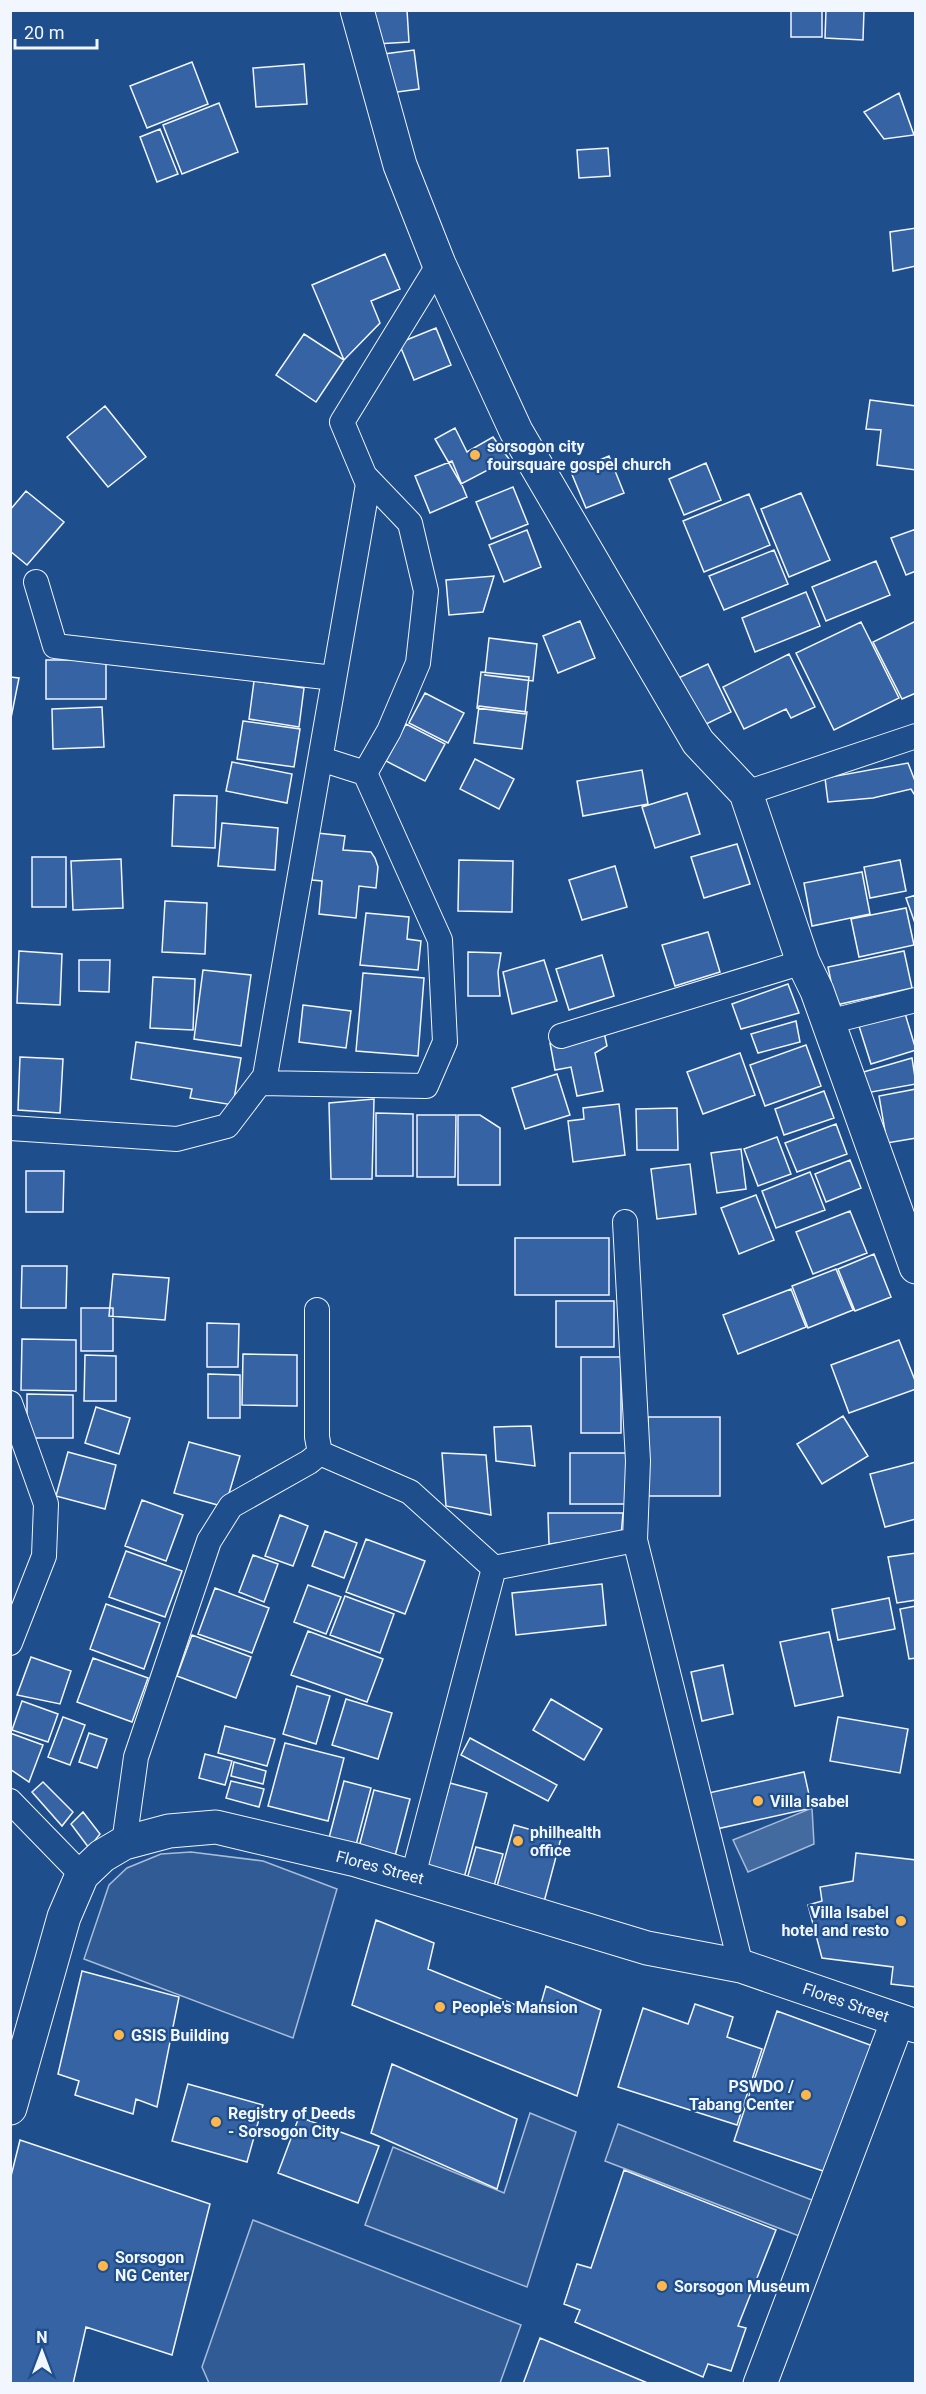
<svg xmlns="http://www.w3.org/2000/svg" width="926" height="2394" font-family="Roboto,sans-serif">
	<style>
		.built { fill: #305b95; stroke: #a8bbd7; stroke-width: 1.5 }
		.water { fill: #446ba0; stroke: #a8bbd7; stroke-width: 1.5 }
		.building { fill: #3563a3; stroke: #f2f6ff; stroke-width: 1.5 }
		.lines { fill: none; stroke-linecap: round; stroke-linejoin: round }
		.street-casing { stroke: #f2f6ff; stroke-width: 26 }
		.secondary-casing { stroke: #f2f6ff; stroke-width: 35 }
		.street { stroke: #1f4e8c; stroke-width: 24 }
		.secondary { stroke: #1f4e8c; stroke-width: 33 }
		.poi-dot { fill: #ffb74d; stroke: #1f4e8c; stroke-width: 2 }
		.labels { text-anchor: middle; stroke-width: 4.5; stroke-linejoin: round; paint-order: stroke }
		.poi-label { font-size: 16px; font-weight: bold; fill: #f2f6ff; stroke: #1f4e8c; text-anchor: start }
		.street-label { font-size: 16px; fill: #f2f6ff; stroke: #1f4e8c }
	</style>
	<rect width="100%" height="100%" fill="#1f4e8c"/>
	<path class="built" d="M191,1852L263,1861L337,1889L293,2038L84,1959L109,1885L127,1868L161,1854Z
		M530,2113L576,2132L527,2287L365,2225L393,2147L504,2193Z
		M618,2124L822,2204L807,2239L605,2161Z
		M253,2220L521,2325L500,2383H209L202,2367Z"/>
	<path class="water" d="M812,1808L814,1844L748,1872L733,1840Z"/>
	<path class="building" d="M374,10H407L409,42L376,44Z
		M791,10H822V37H791Z
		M826,10H864L863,40L825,38Z
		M414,50L419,89L390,93L384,54Z
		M192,62L208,104L147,128L130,86Z
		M304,64L307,104L256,107L253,68Z
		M899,93L914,135L884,139L864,112Z
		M219,103L238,152L182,174L163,125Z
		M160,129L178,174L157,182L140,137Z
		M608,148L610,176L579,178L577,150Z
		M916,228V266L893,271L890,232Z
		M385,254L400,289L371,301L380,323L344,360L312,285Z
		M436,328L451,365L414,380L399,343Z
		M304,334L344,360L316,402L276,375Z
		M870,400L916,406V470L877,465L881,430L866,429Z
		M105,406L146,457L108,487L67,437Z
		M455,428L467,452L493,437L509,459L461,484L435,439Z
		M609,456L624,493L586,508L571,472Z
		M452,461L467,497L430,513L415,476Z
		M706,463L721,500L684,515L669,479Z
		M513,487L528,524L491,539L476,502Z
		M26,491L64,522L27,565L10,551V510Z
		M801,493L830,560L789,577L761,509Z
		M749,494L770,545L704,572L683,521Z
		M916,529V571L906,575L891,538Z
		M527,530L541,567L504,582L489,545Z
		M774,550L788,584L724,610L709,576Z
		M876,561L890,595L826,621L812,587Z
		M494,576L483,612L449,615L446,580Z
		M806,592L820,626L755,652L742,618Z
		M580,621L595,658L558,673L543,636Z
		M916,621V693L902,699L873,642Z
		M861,622L899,698L834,730L796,653Z
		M489,638L537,644L533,681L485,675Z
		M789,654L815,707L791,718L786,709L744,729L723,687Z
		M46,660H106V699H46Z
		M708,664L731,712L698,728L674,680Z
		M481,672L529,677L525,714L477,708Z
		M10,677L19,678L11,718L10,717Z
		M254,681L304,688L299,727L249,719Z
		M425,693L464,713L448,743L409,723Z
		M479,706L527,712L522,749L474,743Z
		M102,707L104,747L53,749L52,709Z
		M243,721L300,729L294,767L237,759Z
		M406,724L445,744L425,781L386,761Z
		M475,759L514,779L499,809L460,789Z
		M232,762L292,774L287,803L226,791Z
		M908,763L915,781L916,797L911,789L873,798L828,802L825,778Z
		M642,770L648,804L583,816L577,781Z
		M687,793L700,834L655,848L642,807Z
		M174,795L217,796L215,848L172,846Z
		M222,823L278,828L275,870L218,866Z
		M317,833L345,836L343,850L371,852L375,858L378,867L376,888L359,886L356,918L319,914L322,881L312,880Z
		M737,844L750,884L704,898L691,857Z
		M32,857H66V907H32Z
		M121,859L123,908L73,910L71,861Z
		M459,860L513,861L512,912L458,911Z
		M900,860L906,891L870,898L864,867Z
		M615,866L627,907L582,920L569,880Z
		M862,872L870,914L812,926L804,883Z
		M916,895V926L906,898Z
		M165,901L207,903L205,954L162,952Z
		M906,908L914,945L859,957L851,919Z
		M366,913L409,917L407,939L421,941L418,970L360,965Z
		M708,932L720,972L675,986L662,945Z
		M19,951L62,954L60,1005L17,1003Z
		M904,951L912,988L836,1005L828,967Z
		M468,952L501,953L498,972L500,996H468Z
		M602,955L614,996L569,1010L556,969Z
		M79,960H110L109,992L79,991Z
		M544,960L557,1001L512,1014L503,972Z
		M203,970L251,975L241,1046L194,1039Z
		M363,973L424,978L418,1056L356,1051Z
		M153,977L195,979L193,1030L150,1028Z
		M788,984L799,1013L741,1029L732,1004Z
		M303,1005L351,1011L346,1048L299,1042Z
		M904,1010L916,1050L871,1064L858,1023Z
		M796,1021L800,1042L758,1053L751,1034Z
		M604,1032L607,1046L595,1053L603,1091L577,1096L571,1067L555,1070L550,1043Z
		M136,1042L241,1058L233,1105L190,1098L192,1089L131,1079Z
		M806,1045L821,1086L765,1106L750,1065Z
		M740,1053L755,1095L703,1114L687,1072Z
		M20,1057L63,1059L60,1113L18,1110Z
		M912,1058L916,1084L866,1093L860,1073Z
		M557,1074L570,1115L525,1129L512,1088Z
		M916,1089V1138L887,1143L879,1096Z
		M824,1091L834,1118L784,1135L775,1109Z
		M374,1099L372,1179H331L329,1103Z
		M619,1104L625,1155L573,1162L568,1121L584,1119L583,1108Z
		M677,1108L678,1150H637L636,1109Z
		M376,1113L413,1114V1176H376Z
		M417,1115H456L455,1177H417Z
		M458,1115H480L500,1128V1185H458Z
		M836,1124L847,1154L797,1172L785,1143Z
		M777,1137L791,1174L758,1186L744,1149Z
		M741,1149L746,1189L717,1193L711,1153Z
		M850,1160L861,1188L826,1202L815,1174Z
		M690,1164L696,1214L657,1219L651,1169Z
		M26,1171H64L63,1212H26Z
		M810,1172L825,1210L776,1228L762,1191Z
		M756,1195L774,1240L739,1254L721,1208Z
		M850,1211L867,1253L813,1274L796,1232Z
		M515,1238H609V1295H515Z
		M874,1254L891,1297L855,1311L838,1269Z
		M22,1266H67L66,1308H21Z
		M836,1269L853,1310L808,1328L792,1286Z
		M113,1274L169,1278L165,1320L109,1316Z
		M791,1289L806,1327L738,1354L723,1315Z
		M556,1301H614V1347H556Z
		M81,1308H113V1351H81Z
		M207,1323L239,1324L238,1367H207Z
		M22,1339L76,1340V1391L21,1390Z
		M899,1340L916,1383V1389L849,1413L831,1365Z
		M243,1354L297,1355V1406L242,1405Z
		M85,1355L116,1356V1401H84Z
		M581,1357H621V1433H581Z
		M208,1374L240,1375V1418H208Z
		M27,1394L73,1395V1438H27Z
		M96,1407L130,1418L119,1454L85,1443Z
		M843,1416L868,1456L822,1484L797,1444Z
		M648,1417H720V1496H648Z
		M531,1426L535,1466L496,1461L494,1427Z
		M189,1442L240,1456L225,1507L174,1493Z
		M68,1452L116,1465L105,1509L56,1496Z
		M442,1453L486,1455L491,1515L446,1506Z
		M570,1453H629V1504H570Z
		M916,1462V1519L885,1527L870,1474Z
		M142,1500L183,1515L166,1561L125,1546Z
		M548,1513H623L621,1536L549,1544Z
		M280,1515L308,1526L293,1566L265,1556Z
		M325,1531L357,1543L344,1578L312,1566Z
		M366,1539L425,1561L405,1614L346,1592Z
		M126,1551L182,1571L165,1617L109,1597Z
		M916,1553V1600L897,1603L888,1557Z
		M253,1555L278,1564L264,1602L239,1592Z
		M602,1584L606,1625L516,1635L512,1593Z
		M308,1585L341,1597L326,1634L294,1622Z
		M215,1588L269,1608L252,1653L198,1634Z
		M345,1596L394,1614L380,1653L330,1635Z
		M889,1598L895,1629L838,1640L832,1609Z
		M106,1604L160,1623L144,1669L90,1649Z
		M916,1606V1658L909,1659L900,1609Z
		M308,1631L383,1659L367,1702L291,1675Z
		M829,1632L843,1696L795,1706L780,1642Z
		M192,1635L251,1657L236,1698L177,1676Z
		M31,1657L71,1671L60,1704L17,1695Z
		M93,1658L148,1678L132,1722L77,1702Z
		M723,1665L733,1714L702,1721L691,1672Z
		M297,1686L330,1696L316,1744L283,1734Z
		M346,1699L392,1713L378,1759L332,1745Z
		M551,1699L602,1729L584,1760L533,1730Z
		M22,1701L58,1714L48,1742L12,1730Z
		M63,1717L85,1725L70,1765L48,1757Z
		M838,1717L908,1729L900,1773L830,1761Z
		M225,1726L275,1739L267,1766L218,1753Z
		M10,1733L43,1745L29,1782L10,1769Z
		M89,1733L107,1739L97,1768L79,1762Z
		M470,1738L557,1785L548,1801L461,1755Z
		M285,1743L344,1758L328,1821L268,1806Z
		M205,1754L232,1761L225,1785L199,1778Z
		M234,1762L266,1771L263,1784L231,1776Z
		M804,1772L812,1808L712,1830L704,1794Z
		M231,1781L264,1789L259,1807L226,1798Z
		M344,1781L371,1788L356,1845L329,1838Z
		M43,1782L73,1812L62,1826L32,1792Z
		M450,1783L487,1793L464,1878L426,1868Z
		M374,1790L410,1799L395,1856L359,1847Z
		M83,1812L100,1834L89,1848L71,1824Z
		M514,1825L561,1838L544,1902L496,1890Z
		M476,1847L503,1854L494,1886L467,1879Z
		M856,1853L916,1860V1987L891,1984L893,1967L822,1958L808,1905L822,1901L820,1887L853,1881Z
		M376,1920L434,1943L428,1969L538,2014L546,1986L601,2010L577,2096L352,2005Z
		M82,1971L179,1997L157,2107L136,2099L133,2114L75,2095L79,2081L58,2074Z
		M695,2004L733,2017L727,2037L762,2049L737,2125L618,2087L643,2008L688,2024Z
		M777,2011L881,2049L832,2174L734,2141Z
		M392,2064L517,2119L497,2189L371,2133Z
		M188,2084L263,2105L247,2162L172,2141Z
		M299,2117L379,2146L358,2203L278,2173Z
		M20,2140L210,2204L172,2355L86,2327L73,2384H10V2180Z
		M624,2170L776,2230L738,2326L746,2328L731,2371L708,2364L703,2377L575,2322L580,2310L564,2304L577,2264L591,2268Z
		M540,2338L650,2384H523Z"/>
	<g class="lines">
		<g class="street-casing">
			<path id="street" d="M365,476L410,523L426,591L418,663L389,731L365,773
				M36,582L55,646L334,678
				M746,793L916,736
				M828,1022L916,1000
				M561,1036L803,962
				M260,1083L426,1086L445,1042L440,940L365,773L321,759
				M10,1128L177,1139L227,1126L265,1076L368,484L342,422L439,264
				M625,1222L638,1461L635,1540L741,1966
				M10,1403L46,1504L44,1556L10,1643
				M320,1453L410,1492L494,1568
				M10,1801L82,1875
				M124,1843L136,1757L209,1541L231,1506L309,1462L320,1453L317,1437V1310
				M413,1876L494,1568L635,1540"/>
		</g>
		<g class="secondary-casing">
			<path id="secondary" d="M357,10L400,165L439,264L516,431L698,742L746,793L803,962L817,991L916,1267
				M10,2108L64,1917L82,1875L102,1856L124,1843L169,1831L216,1827L356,1860L647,1948L741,1966L916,2026
				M760,2384L898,2020"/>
		</g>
		<use href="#street" class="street"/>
		<use href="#secondary" class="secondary"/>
	</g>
	<g class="poi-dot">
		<circle cx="475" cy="455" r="6"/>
		<circle cx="758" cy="1801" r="6"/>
		<circle cx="518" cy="1841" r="6"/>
		<circle cx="901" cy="1921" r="6"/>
		<circle cx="440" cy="2007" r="6"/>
		<circle cx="119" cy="2035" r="6"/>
		<circle cx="806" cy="2095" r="6"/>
		<circle cx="216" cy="2122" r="6"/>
		<circle cx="103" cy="2266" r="6"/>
		<circle cx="662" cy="2286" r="6"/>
	</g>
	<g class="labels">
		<g class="poi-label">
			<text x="487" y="452">sorsogon city<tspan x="487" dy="18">foursquare gospel church</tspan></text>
			<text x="770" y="1807">Villa Isabel</text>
			<text x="530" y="1838">philhealth<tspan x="530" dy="18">office</tspan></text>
			<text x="889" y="1918" text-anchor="end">Villa Isabel<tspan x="889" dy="18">hotel and resto</tspan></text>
			<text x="452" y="2013">People's Mansion</text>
			<text x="131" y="2041">GSIS Building</text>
			<text x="794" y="2092" text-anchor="end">PSWDO /<tspan x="794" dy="18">Tabang Center</tspan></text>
			<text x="228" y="2119">Registry of Deeds<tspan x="228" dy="18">- Sorsogon City</tspan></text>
			<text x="115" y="2263">Sorsogon<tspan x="115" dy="18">NG Center</tspan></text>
			<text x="674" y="2292">Sorsogon Museum</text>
		</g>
		<g class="street-label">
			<text transform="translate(380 1867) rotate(15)" y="6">Flores Street</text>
			<text transform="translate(846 2002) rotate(19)" y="6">Flores Street</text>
		</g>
	</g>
	<rect width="926" height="2394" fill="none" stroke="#f2f6ff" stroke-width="24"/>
	<g transform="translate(42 2352)" stroke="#1f4e8c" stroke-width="4.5" paint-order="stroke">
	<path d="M0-4.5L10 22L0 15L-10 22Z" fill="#f2f6ff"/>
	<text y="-9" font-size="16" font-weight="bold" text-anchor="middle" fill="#f2f6ff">N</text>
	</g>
	<path d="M15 39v9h82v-9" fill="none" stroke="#f2f6ff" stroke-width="3"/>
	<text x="24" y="39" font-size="18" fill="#f2f6ff" stroke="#1f4e8c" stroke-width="4.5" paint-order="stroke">20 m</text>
</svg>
